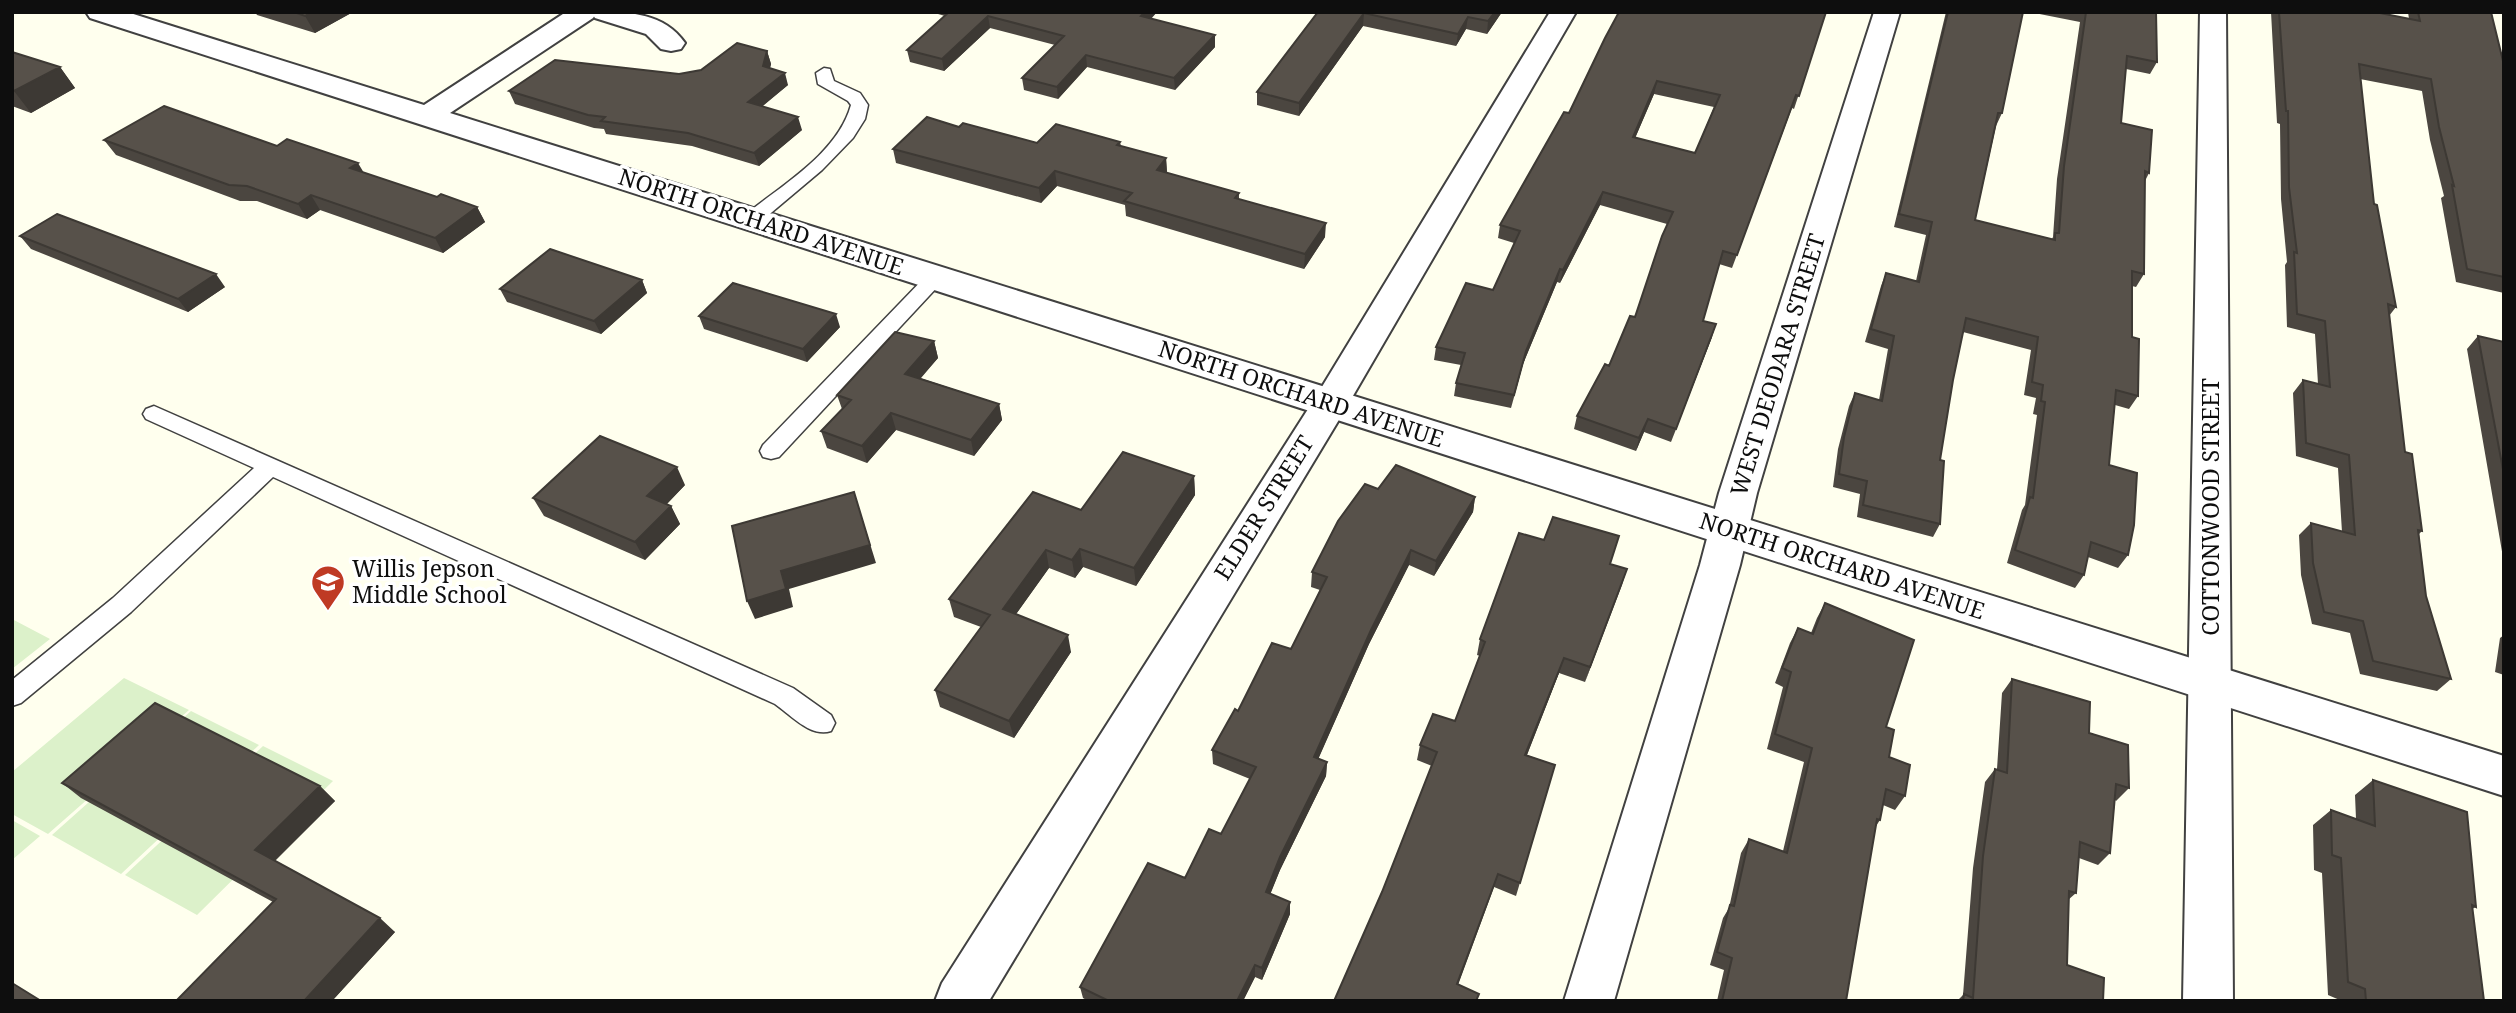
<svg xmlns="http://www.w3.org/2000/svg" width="2516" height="1013" font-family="'Noto Serif',serif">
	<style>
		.pitch { fill: #dcf1ca }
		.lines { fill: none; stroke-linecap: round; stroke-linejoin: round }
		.service-casing { stroke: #414141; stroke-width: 3 }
		.minor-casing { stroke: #414141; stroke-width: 4 }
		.tertiary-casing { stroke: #414141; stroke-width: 4 }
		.service { fill: #fff; fill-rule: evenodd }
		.minor { fill: #fff; fill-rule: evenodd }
		.tertiary { fill: #fff; fill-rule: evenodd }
		.wall { fill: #4b4640; fill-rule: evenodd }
		.shaded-wall { fill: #3d3934 }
		.building { fill: #57514a; stroke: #3d3934; stroke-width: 2; fill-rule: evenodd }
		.labels { text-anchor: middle; stroke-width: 7; stroke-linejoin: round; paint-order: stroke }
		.street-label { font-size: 23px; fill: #0e0e0e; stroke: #fff }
		.poi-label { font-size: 23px; fill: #0e0e0e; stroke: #fff; text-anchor: start }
	</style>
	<rect width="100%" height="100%" fill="#ffe"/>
	<path class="pitch" d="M12,619L50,639L12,669Z
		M124,678L189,710L48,834L12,814V772Z
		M191,711L259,745L121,874L52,835Z
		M263,746L333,781L197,915L125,875Z
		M12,820L40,836L12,860Z"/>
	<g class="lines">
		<g class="service-casing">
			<path id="service" d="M824,68L830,69L834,81L860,93L868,105L865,119L853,138L822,170L759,223H745L743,219L745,215C782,185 838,153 851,105L848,101L818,84L816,73Z
				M935,272L942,274L945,278L942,282L779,457L771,459L763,457L760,451L763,445L928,274Z
				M154,406L793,688L831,715L835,723L831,731C811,738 791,715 775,704L273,477L131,612L21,703L12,706V680L113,598L254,468L146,419L143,414L146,409Z"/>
		</g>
		<g class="minor-casing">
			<path id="minor" d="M591,12C626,12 663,11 685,43L681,49L671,51L661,49L646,34L595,18Z
				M1550,12H1576L1343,413L989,1001H935L942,983L1317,395Z
				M1874,12H1900L1757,493L1740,565L1614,1001H1564L1700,565L1719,493Z
				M2200,12H2226L2233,1001H2183Z"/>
		</g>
		<g class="tertiary-casing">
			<path id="tertiary" d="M86,12H127L424,105L566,12H597L593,18L450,113L2504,756V796L90,18Z"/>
		</g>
		<use href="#service" class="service"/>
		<use href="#minor" class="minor"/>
		<use href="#tertiary" class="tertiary"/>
	</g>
	<path class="wall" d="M255,12H353L315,33L257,15Z
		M931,12H1157L1151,19L1215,47L1175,90L1087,67L1058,99L1024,90L1022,78L1055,45L990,28L944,71L910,62L907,50L945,16Z
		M1318,12H1502L1487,34L1466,29L1456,46L1363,26L1299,116L1257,105V92Z
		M1826,12L1794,109L1792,108L1732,268L1719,264L1703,321L1712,337L1671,442L1644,432L1636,451L1574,429L1577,416L1609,366L1635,317L1667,224L1600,205L1560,283L1557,282L1523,364L1511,408L1454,396L1456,383L1461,365L1434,360L1436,347L1493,290L1514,243L1498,238L1500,225L1569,113ZM1654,94L1714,107L1695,153L1635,138Z
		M1946,12H2023L2002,113L1996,126L1975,220L2052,239L2053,237L2057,179L2080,22L2029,12H2158L2156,15L2157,62L2150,74L2126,69L2121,123L2149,173L2145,181L2144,274L2136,287L2132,286V337L2138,396L2129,409L2115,405L2109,465L2128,555L2118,568L2088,557L2084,575L2075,588L2007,563L2022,510L2025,505L2037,415L2033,414L2036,398L2024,395L2031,350L1963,332L1953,380L1940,460V524L1933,537L1857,517L1860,494L1833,487L1838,449L1849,406L1855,393L1879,400L1888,349L1865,342L1881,286L1886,273L1916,281L1926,235L1894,227Z
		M2271,12H2375L2409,19L2408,12H2491L2504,65V293L2456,282L2441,198L2444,196L2430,140L2422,91L2360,79L2374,204L2396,307L2389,316L2405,452L2422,531L2419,534L2426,596L2451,679L2437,691L2360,674L2350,633L2312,624L2301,575L2299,535L2311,523L2342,532L2338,468L2296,456L2293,393L2303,380L2318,384L2315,334L2287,327L2285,265L2287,262L2281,199L2280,124L2277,123Z
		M767,51L771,64L770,68L788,85L762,106L802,130L759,166L692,146L606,134L604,129L594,128L515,104L509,91L679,74L701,70Z
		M12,52L60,67L75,88L31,113L12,106Z
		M959,127L1037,143L1120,142L1121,146L1166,158L1167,173L1239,193V199L1325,237L1304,269L1126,216L1125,205L1057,186L1041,203L896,163L893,149Z
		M104,140L364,173L437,197L477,207L485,222L443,253L320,210L307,219L257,201H240L116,155Z
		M20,236L225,287L188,312L31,249Z
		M642,280L647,293L601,334L507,302L500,289Z
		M699,316L840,327L807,362L704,329Z
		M2478,336L2504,342V563L2467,349Z
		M934,341L938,358L920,378L999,404L1002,420L974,456L896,430L867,463L827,448L821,431L842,409L837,395Z
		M1194,476L1195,495L1136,586L1083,567L1075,578L1049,568L1016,614L1071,652L1014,738L940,707L935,690L981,627L954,617L949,599L1081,510Z
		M685,485L667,504L671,506L680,524L645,560L544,516L533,498Z
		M1378,489L1475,497L1473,512L1434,576L1409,565L1369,644L1318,759L1327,762L1326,776L1280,870L1270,894L1290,914L1262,980L1255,977L1243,1001H1088L1083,998L1080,987L1185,878L1221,834L1250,779L1213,764L1212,750L1238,711L1291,649L1320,590L1311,587L1312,572Z
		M1610,564L1627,569L1585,682L1559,673L1527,755L1555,765L1516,896L1494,887L1334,1001L1382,892L1432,766L1417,760L1420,745L1455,721L1480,656L1477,655L1480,639Z
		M1825,603L1886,727L1889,757L1905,796L1895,810L1883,805L1880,820L1876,826L1846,1001H1717L1724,970L1710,965L1723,918L1729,908L1741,853L1749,839L1783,851L1804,762L1767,749L1783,687L1775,683L1790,643L1798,628L1811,633L1817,618Z
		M2504,635V675L2495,672L2500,638Z
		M2012,679L2089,733L2129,788L2116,801L2115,800L2110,853L2098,865L2079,858L2076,893L2068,900L2067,965L2103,1001H1957L1963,995L1973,868L1985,782L1995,769H1997L2002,693Z
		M2373,780L2476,907L2472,909L2484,1001H2342L2328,995L2322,873L2314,870L2313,825L2331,810L2356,819L2355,795Z
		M62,783L320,786L335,801L275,861L395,932L332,1001H176L273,902L81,798Z"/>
	<path class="shaded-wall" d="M311,12H353L315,33L305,16Z
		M1145,12H1157L1141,28V16Z
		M1495,12H1502L1487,34L1488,21Z
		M1364,13L1363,26L1299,116V103Z
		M988,16L990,28L944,71L942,59Z
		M1468,17L1466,29L1456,46L1458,34Z
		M1215,35V47L1175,90L1174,78Z
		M767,51L771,64L767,79L763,66Z
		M1086,55L1087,67L1058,99L1057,87Z
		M60,67L75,88L31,113L14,91Z
		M785,73L788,85L752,115L748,102Z
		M1657,81L1654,94L1630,150L1633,137Z
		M798,117L802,130L759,166L754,153Z
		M1166,158L1167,173L1157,170Z
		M358,163L367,178L350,168Z
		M1055,171L1057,186L1041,203L1039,188Z
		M1603,192L1600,205L1560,283L1563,270Z
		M311,195L320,210L307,219L298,204Z
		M477,207L485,222L443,253L435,238Z
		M1326,223L1325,237L1304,269L1305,254Z
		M1560,269L1557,282L1523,364L1511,408L1526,351Z
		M216,274L225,287L188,312L178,299Z
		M642,280L647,293L601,334L594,321Z
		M836,314L840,327L807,362L803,349Z
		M1716,324L1712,337L1671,442L1676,429Z
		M934,341L938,358L910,391L905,374Z
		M999,404L1002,420L974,456L971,440Z
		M891,413L896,430L867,463L862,446Z
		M1648,419L1644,432L1636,451L1639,438Z
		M677,467L685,485L657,514L647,496Z
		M1194,476L1195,495L1136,586L1134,568Z
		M854,492L876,563L789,589L793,607L755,619L747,601L781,571Z
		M1475,497L1473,512L1434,576L1436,561Z
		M671,506L680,524L645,560L635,542Z
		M1080,549L1083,567L1075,578L1072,560Z
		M1046,550L1049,568L1007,627L1003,609Z
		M1411,550L1409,565L1369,644L1313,771L1314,757L1371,630Z
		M1627,569L1622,585L1585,682L1590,667Z
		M1068,635L1071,652L1014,738L1009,721Z
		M1564,658L1559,673L1521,770L1525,755Z
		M1327,762L1326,776L1280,870L1266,905V892L1280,857Z
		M320,786L335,801L271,864L255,850Z
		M1498,874L1494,887L1454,996L1457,984Z
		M1290,902V914L1262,980V968Z
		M380,918L395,932L332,1001H304Z
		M1255,965V977L1243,1001H1237Z"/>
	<path class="building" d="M294,12H311L305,16Z
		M949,12H1145L1141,16L1215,35L1174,78L1086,55L1057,87L1022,78L1064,36L988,16L942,59L907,50Z
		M1318,12H1495L1488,21L1468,17L1458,34L1364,13L1299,103L1257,92Z
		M1619,12H1826L1799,96L1796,95L1737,255L1723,251L1703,321L1716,324L1676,429L1648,419L1639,438L1577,416L1605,364L1609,366L1630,316L1635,317L1662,236L1673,212L1603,192L1563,270L1560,269L1526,351L1514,395L1456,383L1465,353L1436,347L1466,283L1493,290L1520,231L1500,225L1564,112L1569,113L1605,38ZM1657,81L1720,95L1695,153L1633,137Z
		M1948,12H2023L2002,113H1998L1975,220L2055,240V233H2059L2064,166L2086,12H2156L2157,62L2127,56L2121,123L2152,130L2149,173L2145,171L2144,274L2132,271V337L2139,339L2138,396L2116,390L2109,465L2137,473L2134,525L2128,555L2091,542L2084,575L2015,550L2030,497L2033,498L2045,402L2041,401L2043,385L2032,382L2038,337L1966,318L1953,380L1940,460L1944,461L1940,524L1863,505L1867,481L1839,474L1844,437L1855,393L1882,401L1894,336L1871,329L1886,273L1919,282L1932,222L1899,214Z
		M2279,12H2375L2420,21L2418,12H2491L2504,65V277L2467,269L2452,185L2454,186L2439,127L2431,79L2359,64L2374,204L2377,205L2396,307L2388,304L2405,452L2412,454L2422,531L2418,530L2426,596L2451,679L2373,661L2363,621L2324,612L2313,563L2311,523L2355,535L2349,455L2306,443L2303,380L2330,387L2325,321L2297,314L2294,252L2297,253L2289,187L2288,111H2286Z
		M737,43L767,51L763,66L785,73L748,102L798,117L754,153L688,133L601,121L605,117L588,115L509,91L555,60L679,74L701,70Z
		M12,52L60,67L14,91L12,90Z
		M164,106L277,146L287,139L358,163L350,168L437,197L441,194L477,207L435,238L311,195L298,204L247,186L229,185L104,140Z
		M927,117L959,127L963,123L1037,143L1056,124L1120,142L1117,145L1166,158L1157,170L1239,193L1235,198L1326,223L1305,254L1124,201L1132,193L1055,171L1039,188L893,149Z
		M57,214L216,274L178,299L20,236Z
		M550,249L642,280L594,321L500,289Z
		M733,283L836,314L803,349L699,316Z
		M895,332L934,341L905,374L999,404L971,440L891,413L862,446L821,431L851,400L837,395Z
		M2478,336L2504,342V475Z
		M600,436L677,467L647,496L671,506L635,542L533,498Z
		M1123,452L1194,476L1134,568L1080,549L1072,560L1046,550L1003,609L1068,635L1009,721L935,690L990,615L949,599L1033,492L1081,510Z
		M1396,465L1475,497L1436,561L1411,550L1371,630L1314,757L1327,762L1280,857L1266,892L1290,902L1262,968L1255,965L1237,1001H1109L1080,987L1148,863L1185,878L1209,829L1221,834L1256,767L1212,750L1235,709L1238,711L1272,643L1291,649L1327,577L1312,572L1338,521L1365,484L1378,489Z
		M854,492L870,545L781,571L786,589L747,601L732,526Z
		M1553,517L1619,536L1610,564L1627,569L1590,667L1564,658L1525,755L1555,765L1520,883L1498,874L1457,984L1479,994L1476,1001H1334L1382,892L1437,752L1420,745L1433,714L1455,721L1485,642L1480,639L1519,533L1544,540Z
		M1825,603L1914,640L1886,727L1894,730L1889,757L1910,765L1905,796L1886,789L1880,820L1877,819L1846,1001H1722L1732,958L1717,952L1730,905L1734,906L1749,839L1787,853L1812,748L1775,734L1791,672L1782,668L1798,628L1813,634Z
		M2012,679L2090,702L2089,733L2128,745L2129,788L2116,784L2110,853L2080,842L2076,893L2069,891L2067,965L2104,978L2103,1001H1963L1964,994L1973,998L1983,856L1995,769L2007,773Z
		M155,703L320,786L255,850L380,918L304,1001H176L276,899L62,783Z
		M2373,780L2467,812L2476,907L2472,905L2484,1001H2366L2365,989L2348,982L2341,858L2332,855L2331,810L2375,826Z
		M12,983L41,1001H12Z"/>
	<defs>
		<g id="school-pin" transform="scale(1.75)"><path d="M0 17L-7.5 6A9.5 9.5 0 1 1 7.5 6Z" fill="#bf3a24" stroke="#fff"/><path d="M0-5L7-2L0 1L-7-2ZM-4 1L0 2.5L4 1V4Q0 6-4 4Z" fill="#fff"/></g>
	</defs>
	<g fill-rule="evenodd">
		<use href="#school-pin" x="328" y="582"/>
	</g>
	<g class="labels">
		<g class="street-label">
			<text transform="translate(761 222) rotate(18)" y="8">NORTH ORCHARD AVENUE</text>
			<text transform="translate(1778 365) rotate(-73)" y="8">WEST DEODARA STREET</text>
			<text transform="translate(1301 394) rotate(18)" y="8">NORTH ORCHARD AVENUE</text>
			<text transform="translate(2211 507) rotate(-90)" y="8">COTTONWOOD STREET</text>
			<text transform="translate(1264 508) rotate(-58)" y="8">ELDER STREET</text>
			<text transform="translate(1842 566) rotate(18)" y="8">NORTH ORCHARD AVENUE</text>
		</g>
		<g class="poi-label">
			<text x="352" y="577">Willis Jepson<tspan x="352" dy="26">Middle School</tspan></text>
		</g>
	</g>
	<rect width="2516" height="1013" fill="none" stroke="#0e0e0e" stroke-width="28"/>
</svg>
